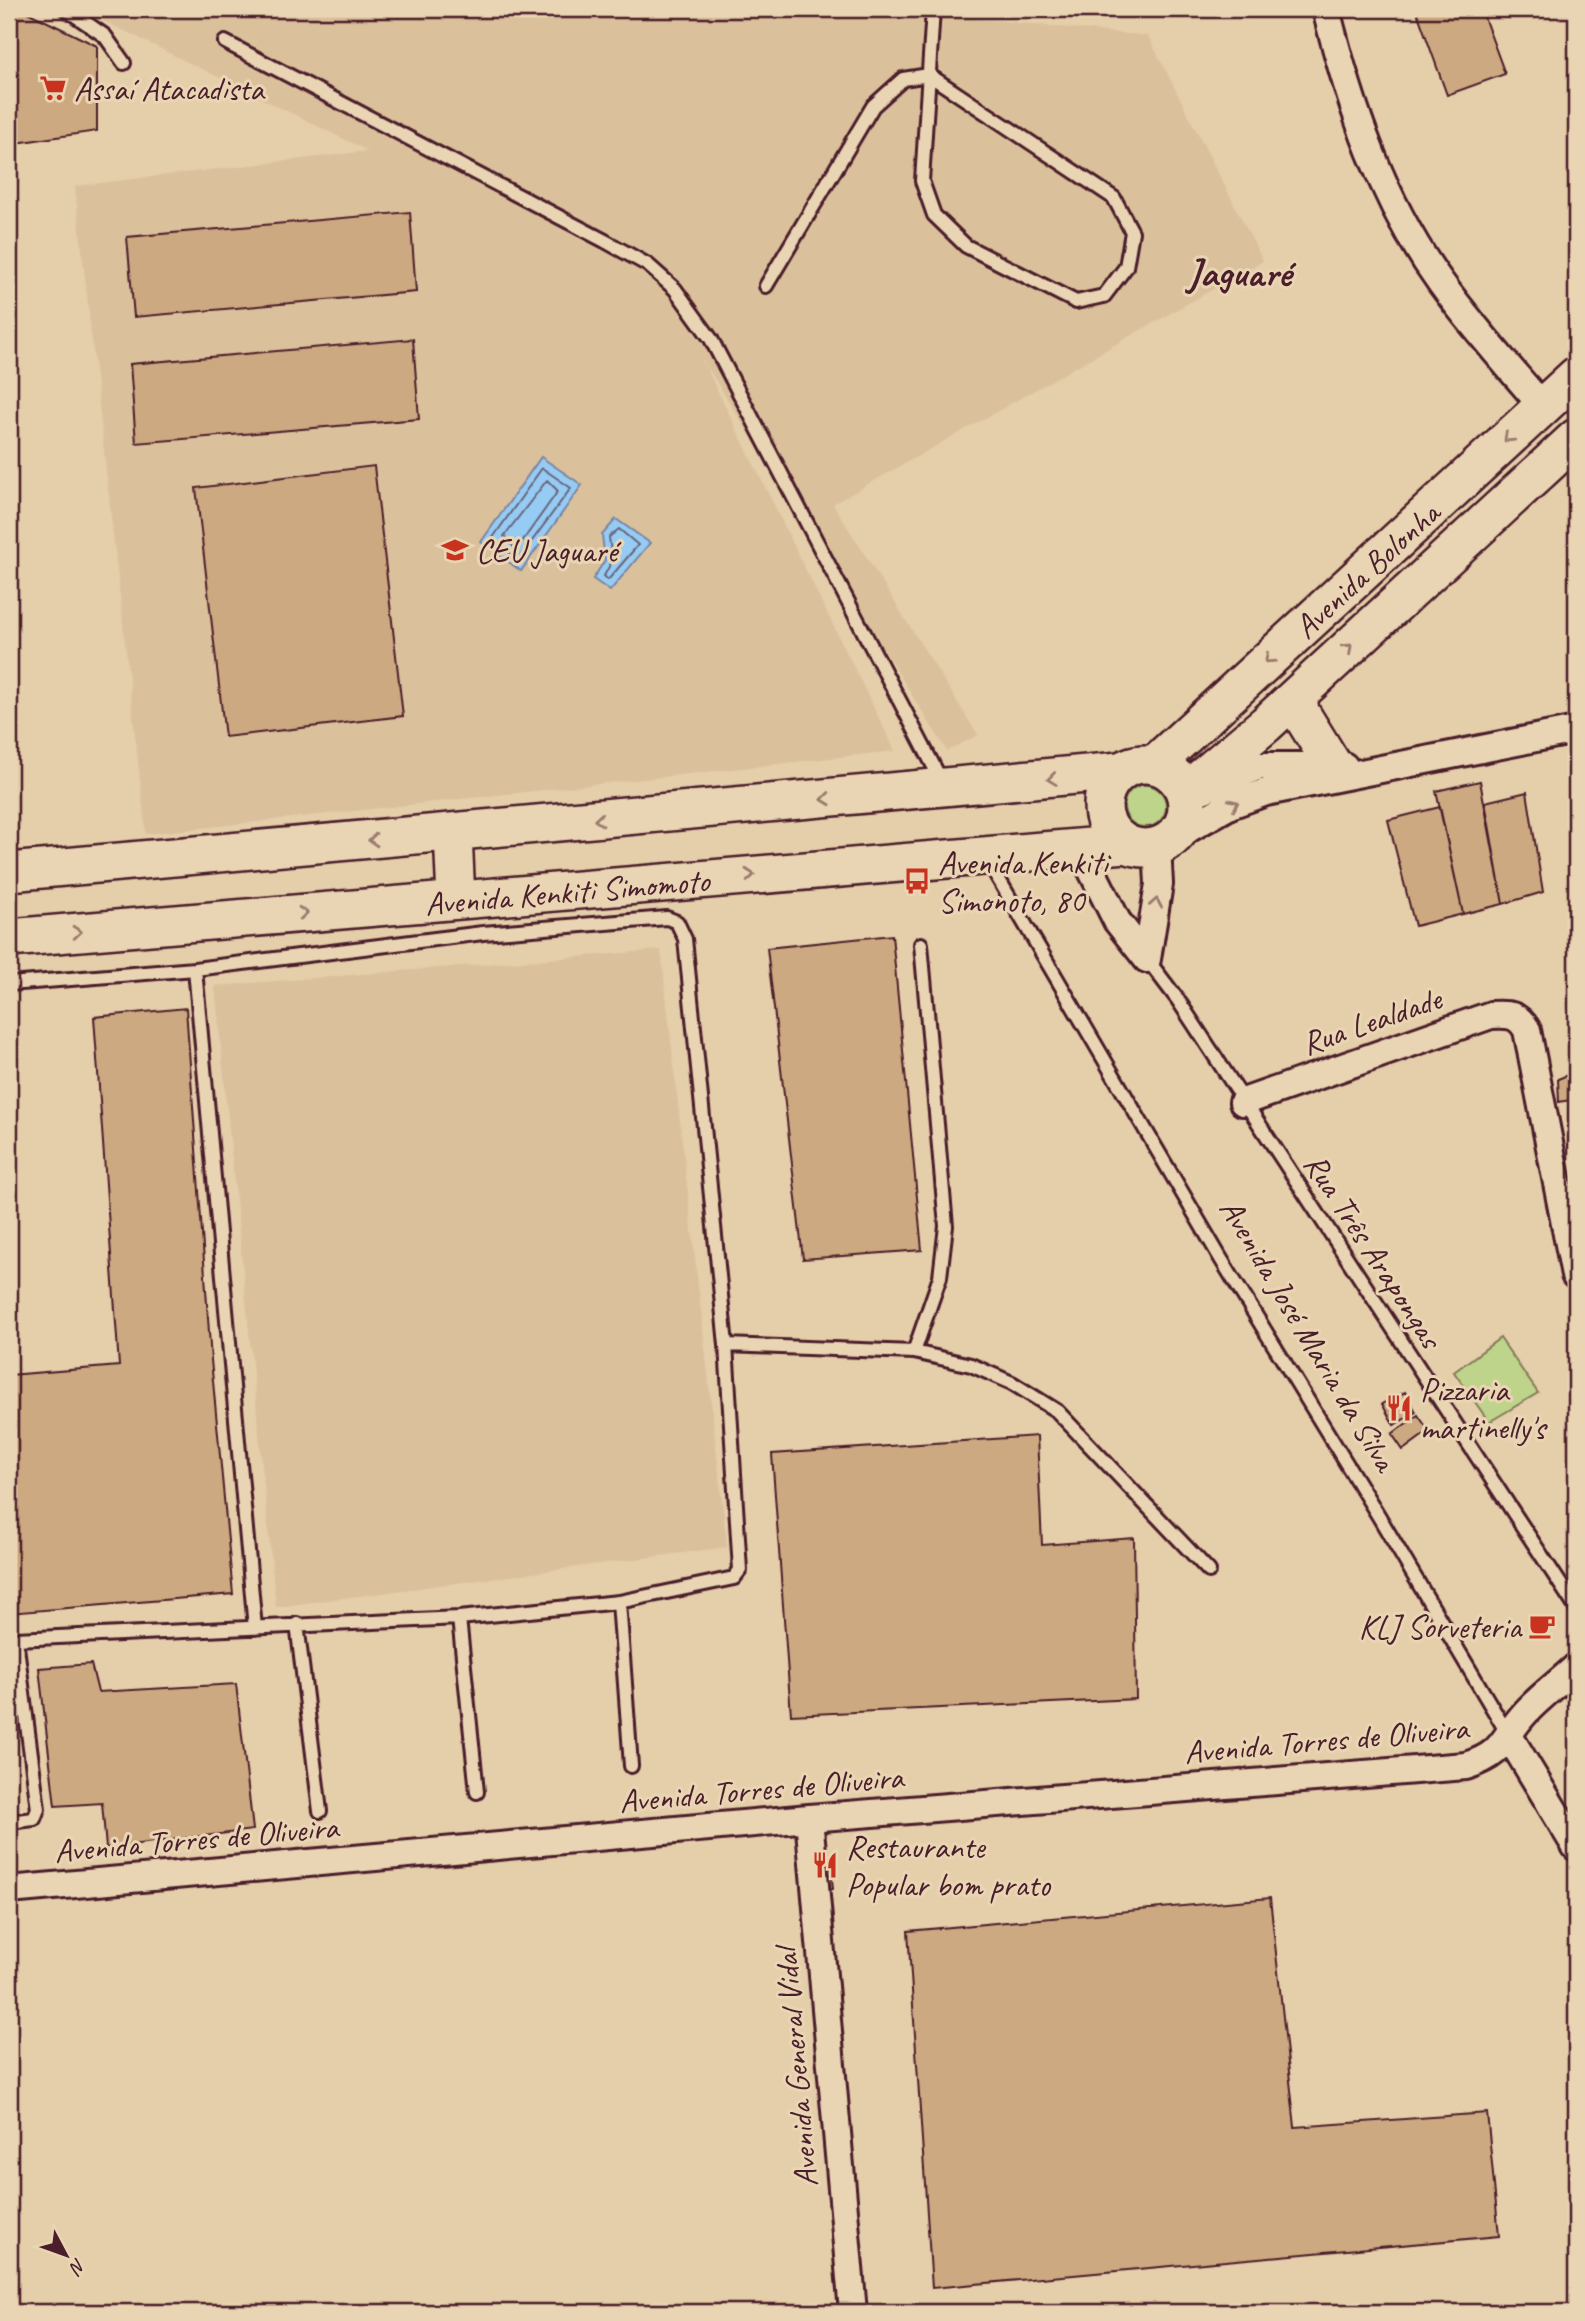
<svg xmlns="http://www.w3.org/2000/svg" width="1585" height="2321" font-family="Caveat,sans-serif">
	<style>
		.built { fill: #dbc09c }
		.green { fill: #bdd48a; stroke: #847a5a; stroke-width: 2 }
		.water { fill: #96cbf4; stroke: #7886a4; stroke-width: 2 }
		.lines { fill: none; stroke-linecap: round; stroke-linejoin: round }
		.shore { stroke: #68647b; stroke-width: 2 }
		.building { fill: #cda981; stroke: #4a1f2b; stroke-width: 2 }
		.service-casing { stroke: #4a1f2b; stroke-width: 18 }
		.minor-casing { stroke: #4a1f2b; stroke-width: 32 }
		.secondary-casing { stroke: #4a1f2b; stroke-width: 42 }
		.service { stroke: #e9d5b3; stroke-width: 12 }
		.minor { stroke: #e9d5b3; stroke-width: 26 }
		.secondary { stroke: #e9d5b3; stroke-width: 37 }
		.oneway { stroke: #9a7a6f }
		.labels { text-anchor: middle; stroke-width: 6; stroke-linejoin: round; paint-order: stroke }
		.poi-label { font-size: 33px; fill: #4a1f2b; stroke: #e9d5b3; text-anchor: start }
		.street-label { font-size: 33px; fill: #4a1f2b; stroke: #e9d5b3 }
		.district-label { font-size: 40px; font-weight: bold; fill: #4a1f2b; stroke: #e9d5b3 }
	</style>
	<rect width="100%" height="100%" fill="#e5ceaa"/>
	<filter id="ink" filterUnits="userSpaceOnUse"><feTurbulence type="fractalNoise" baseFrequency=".0143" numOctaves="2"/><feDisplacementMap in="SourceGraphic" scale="14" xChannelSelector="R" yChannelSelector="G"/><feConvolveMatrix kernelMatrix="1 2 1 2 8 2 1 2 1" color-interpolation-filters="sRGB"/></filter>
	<g filter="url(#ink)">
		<path class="built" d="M80,9H882L1148,36L1263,261L833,504L978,735L947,751L701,357L895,751L146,834L75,186L368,151Z
			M661,950L727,1547L276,1607L215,986Z"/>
		<path class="green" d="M1124 806a21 21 0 1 1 42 0a21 21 0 1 1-42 0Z
			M1500,1338L1538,1393L1489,1422L1454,1372Z"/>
		<path class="water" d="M541,457L582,485L521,571L481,542Z
			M616,519L650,543L610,591L593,579L605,560L602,535Z"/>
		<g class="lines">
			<path class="shore" d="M542,468L571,488L518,560L492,539Z
				M547,480L558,491L519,546L515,548L504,536Z
				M619,529L638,545L608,580L604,576L612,561L609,537Z"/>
		</g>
		<path class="building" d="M9,9H21L97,46V131L9,144Z
			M1416,9H1481L1505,74L1447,95Z
			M410,212L416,292L134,317L127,237Z
			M413,339L419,419L136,443L130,364Z
			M374,466L403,716L225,737L196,488Z
			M1480,781L1503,904L1463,914L1436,791Z
			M1527,792L1543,892L1503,904L1485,802Z
			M1440,807L1463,914L1415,926L1388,820Z
			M892,935L922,1250L803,1259L767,948Z
			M186,1008L211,1360L233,1594L9,1613V1375L119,1366L94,1017Z
			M1575,1072L1576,1099L1559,1102L1558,1079Z
			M1405,1392L1416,1412L1394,1425L1382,1404Z
			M1418,1415L1429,1431L1403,1450L1392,1434Z
			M1037,1436L1042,1545L1134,1538L1136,1699L791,1715L772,1454Z
			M91,1664L98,1692L236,1684L253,1830L106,1848L102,1803L55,1806L39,1668Z
			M819,1856H830L833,1889L820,1892Z
			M1270,1898L1295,2127L1487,2113L1499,2236L932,2288L908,1931Z"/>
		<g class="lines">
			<g class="service-casing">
				<path id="service" d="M66,9L105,36L124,63
					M225,42L605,241L648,265L675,289L711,339L943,784
					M766,286L873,106L903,79L929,75L1114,198L1132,232L1126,267L1104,296L1076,302L966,246L934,215L922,181L933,9
					M988,861L1221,1259L1378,1515L1509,1736
					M1147,959L1178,1000L1576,1608
					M195,969L255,1628
					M9,984L195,969L483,933L667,918L677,922L685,939L726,1345L740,1570L734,1578L619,1602L459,1618L16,1639
					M726,1345L914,1352L971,1365L1012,1383L1057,1411L1209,1571
					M914,1352L940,1277L946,1226L921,944
					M619,1602L631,1766
					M459,1618L477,1792
					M297,1624L320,1811
					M9,1822L34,1819L38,1809L16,1639L9,1640"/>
			</g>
			<g class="minor-casing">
				<path id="minor" d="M1326,9C1350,105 1382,202 1441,283C1472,326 1508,366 1543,407
					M1202,790L1259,766H1344
					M1174,837L1230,805L1266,792L1576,730
					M1080,847L1117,921L1147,959
					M1147,959L1159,884L1157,846
					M1243,1102L1491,1015C1509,1014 1518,1014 1527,1030L1575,1275
					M1509,1736L1576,1847
					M809,1818L853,2312
					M9,1890L809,1818L1466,1766C1506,1753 1501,1739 1526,1712C1541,1696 1560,1682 1576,1667"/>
			</g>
			<g class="secondary-casing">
				<g id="secondary">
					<path d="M1298,695L1300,712L1332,764"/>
					<circle cx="1145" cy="806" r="42"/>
					<path id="s1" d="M1155,764L1576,376"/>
					<path d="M1185,792L1266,724L1576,438"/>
					<path d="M453,833L456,900"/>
					<path d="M9,872L1120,771"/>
					<path id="s2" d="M9,938L1126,844"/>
				</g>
			</g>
			<use href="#service" class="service"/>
			<use href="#minor" class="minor"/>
			<use href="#secondary" class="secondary"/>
		</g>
		<defs><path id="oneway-chevron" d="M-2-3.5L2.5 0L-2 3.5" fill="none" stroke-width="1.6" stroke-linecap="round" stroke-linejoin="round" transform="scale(1.75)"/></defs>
		<g class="oneway">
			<use href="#oneway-chevron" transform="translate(1508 438) rotate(137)"/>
			<use href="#oneway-chevron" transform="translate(1348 648) rotate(-43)"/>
			<use href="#oneway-chevron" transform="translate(1269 659) rotate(138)"/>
			<use href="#oneway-chevron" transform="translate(1052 779) rotate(173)"/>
			<use href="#oneway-chevron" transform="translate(826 799) rotate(174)"/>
			<use href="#oneway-chevron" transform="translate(1234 804) rotate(-25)"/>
			<use href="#oneway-chevron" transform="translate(599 820) rotate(175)"/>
			<use href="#oneway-chevron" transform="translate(373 840) rotate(175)"/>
			<use href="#oneway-chevron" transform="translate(750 875) rotate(-5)"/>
			<use href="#oneway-chevron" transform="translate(1156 903) rotate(-80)"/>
			<use href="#oneway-chevron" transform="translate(303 913) rotate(-5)"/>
			<use href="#oneway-chevron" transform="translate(77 932) rotate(-5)"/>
		</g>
	</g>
	<defs>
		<g id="supermarket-bare" transform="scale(2.1)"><path d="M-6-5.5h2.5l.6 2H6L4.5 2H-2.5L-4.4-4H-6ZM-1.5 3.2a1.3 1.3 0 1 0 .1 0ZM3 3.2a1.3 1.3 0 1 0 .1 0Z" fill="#c8321e" stroke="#e9d5b3" stroke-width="2.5" paint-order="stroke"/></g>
		<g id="school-bare" transform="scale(2.1)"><path d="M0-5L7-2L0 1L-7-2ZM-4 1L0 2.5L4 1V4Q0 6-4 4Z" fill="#c8321e" stroke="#e9d5b3" stroke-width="2.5" paint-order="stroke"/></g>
		<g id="bus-bare" transform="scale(2.1)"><path d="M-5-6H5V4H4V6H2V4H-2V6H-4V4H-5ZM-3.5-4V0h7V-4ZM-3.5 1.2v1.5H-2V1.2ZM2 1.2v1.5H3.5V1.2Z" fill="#c8321e" stroke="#e9d5b3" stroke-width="2.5" paint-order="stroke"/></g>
		<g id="restaurant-bare" transform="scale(2.1)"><path d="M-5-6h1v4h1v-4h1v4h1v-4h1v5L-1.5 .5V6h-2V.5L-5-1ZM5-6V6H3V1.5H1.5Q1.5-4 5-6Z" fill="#c8321e" stroke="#e9d5b3" stroke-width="2.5" paint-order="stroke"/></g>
		<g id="cafe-bare" transform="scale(2.1)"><path d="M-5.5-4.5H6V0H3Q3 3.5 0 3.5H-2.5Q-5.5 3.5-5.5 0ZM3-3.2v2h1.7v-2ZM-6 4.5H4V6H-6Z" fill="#c8321e" stroke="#e9d5b3" stroke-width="2.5" paint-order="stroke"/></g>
	</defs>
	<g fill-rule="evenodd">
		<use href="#supermarket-bare" x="53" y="88"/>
		<use href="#school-bare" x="455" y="550"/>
		<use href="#bus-bare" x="917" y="881"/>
		<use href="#restaurant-bare" x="1399" y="1408"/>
		<use href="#cafe-bare" x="1542" y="1626"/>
		<use href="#restaurant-bare" x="825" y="1865"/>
	</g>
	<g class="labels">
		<g class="poi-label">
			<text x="74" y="100">Assaí Atacadista</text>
			<text x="476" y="562">CEU Jaguaré</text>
			<text x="938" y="874">Avenida Kenkiti<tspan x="938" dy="38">Simonoto, 80</tspan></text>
			<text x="1420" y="1401">Pizzaria<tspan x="1420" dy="38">martinelly's</tspan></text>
			<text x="1521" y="1638" text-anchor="end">KLJ Sorveteria</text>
			<text x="846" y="1858">Restaurante<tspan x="846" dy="38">Popular bom prato</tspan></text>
		</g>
		<g class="street-label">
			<text dy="12" stroke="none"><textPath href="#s1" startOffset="287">Avenida Bolonha</textPath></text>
			<text dy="12" stroke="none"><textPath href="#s2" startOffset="560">Avenida Kenkiti Simomoto</textPath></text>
			<text transform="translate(1371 1020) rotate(-19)" y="12">Rua Lealdade</text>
			<text transform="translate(1374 1250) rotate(57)" y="12">Rua Três Arapongas</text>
			<text transform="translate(1309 1334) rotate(59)" y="12">Avenida José Maria da Silva</text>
			<text transform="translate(1326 1739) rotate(-5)" y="12">Avenida Torres de Oliveira</text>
			<text transform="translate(761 1788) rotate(-5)" y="12">Avenida Torres de Oliveira</text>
			<text transform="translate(196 1838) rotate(-5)" y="12">Avenida Torres de Oliveira</text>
			<text transform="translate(795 2068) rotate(-95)" y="12">Avenida General Vidal</text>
		</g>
		<g class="district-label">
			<text x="1239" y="286">Jaguaré</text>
		</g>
	</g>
	<rect width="1585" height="2321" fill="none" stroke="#e9d5b3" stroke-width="35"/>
	<rect x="18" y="18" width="1550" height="2286" fill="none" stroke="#4a1f2b" stroke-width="2.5" filter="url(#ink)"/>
	<g transform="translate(66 2255) rotate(131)" stroke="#e9d5b3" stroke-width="5" paint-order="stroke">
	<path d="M0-5L12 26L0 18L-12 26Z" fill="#4a1f2b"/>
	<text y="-10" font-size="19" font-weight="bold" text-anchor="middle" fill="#4a1f2b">N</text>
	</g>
</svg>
